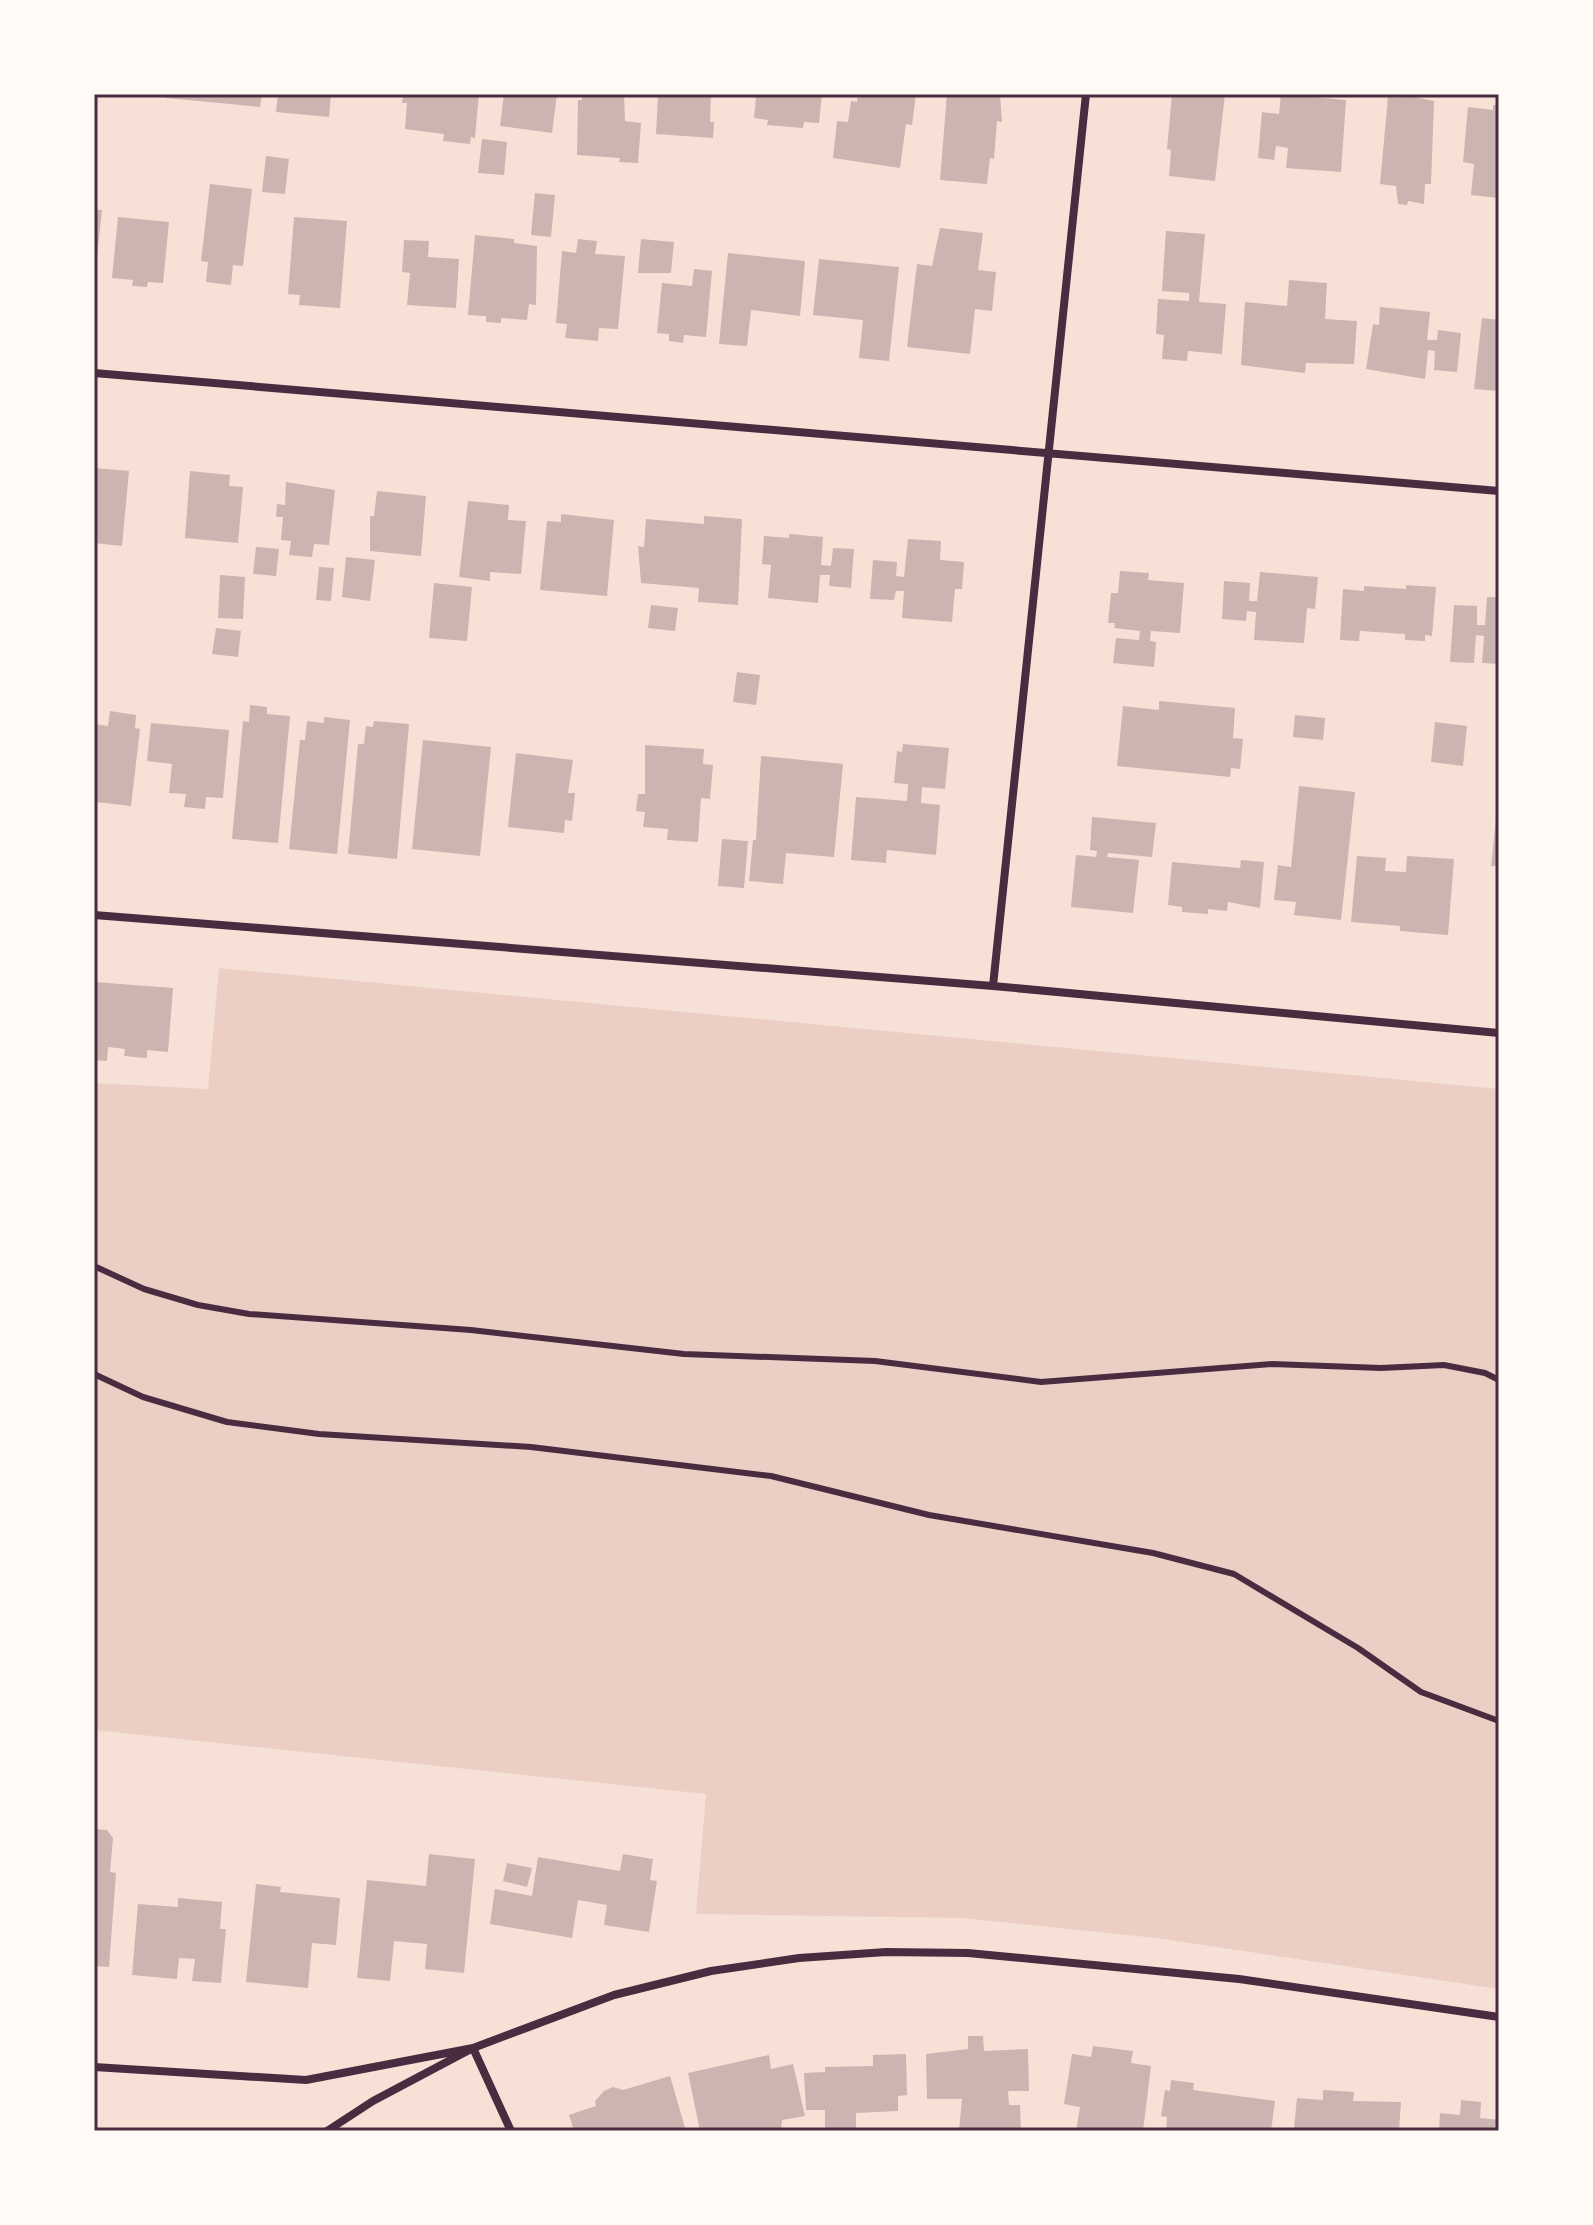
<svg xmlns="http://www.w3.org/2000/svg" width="1593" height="2225" font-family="'Libre Baskerville',serif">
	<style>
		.green { fill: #ebcfc5 }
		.building { fill: #ccb4b1 }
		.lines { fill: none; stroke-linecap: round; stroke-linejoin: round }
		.service { stroke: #4a2c40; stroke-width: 6 }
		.minor { stroke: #4a2c40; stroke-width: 8 }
		.neatline { fill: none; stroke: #4a2c40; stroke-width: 3 }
	</style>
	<rect width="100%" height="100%" fill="#f7e1d7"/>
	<path class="green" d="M219,968L1499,1089V1989L1156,1938L962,1918L696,1914L706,1794L94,1730V1083L208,1089Z"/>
	<path class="building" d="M166,94H262L260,107L166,98Z
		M278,94H331L329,117L276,112Z
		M403,94H479L475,138L471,137L470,144L443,141L444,134L405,129L407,103H402Z
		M504,94H557L552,133L500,126Z
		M582,94H624L625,121L641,123L638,163L619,162L620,158L577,155L578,100H582Z
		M658,94H711L710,122H714L713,138L656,134Z
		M749,94H822L819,123L804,122L803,128L767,125L768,120L754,118L756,98Z
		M858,94H916L912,125L906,124L900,168L833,158L837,121L848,122L851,101L857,102Z
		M947,94H1000L1002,122L997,121L994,159L990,158L987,184L940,180Z
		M1172,94H1225L1215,181L1169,176L1171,150L1167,149Z
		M1281,94L1346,100L1341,172L1286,168L1288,148L1276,146L1274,160L1258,158L1262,112L1279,114Z
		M1401,94L1434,101L1431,184H1425L1424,204L1408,201L1407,205L1398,204L1396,186L1380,184L1388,97L1401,98Z
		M1493,105H1499V198L1471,195L1474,164L1463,162L1468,107L1493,110Z
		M482,139L507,142L504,175L478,173Z
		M266,156L289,159L285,194L262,192Z
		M210,184L252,189L243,266L233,265L231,285L206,282L208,262L201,261Z
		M535,193L555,195L551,237L531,235Z
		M94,210H102L96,266H94Z
		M118,217L169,222L163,283L148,282L147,287L132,286L133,280L112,278Z
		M294,217L347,221L340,308L299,305L300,295L288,294Z
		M940,228L983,233L978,270L996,272L992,311L975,309L970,354L907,347L917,264L932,266Z
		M1166,231L1205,234L1199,302L1226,304L1222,354L1188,351L1187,361L1162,359L1164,335L1156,334L1158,299L1189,301V293L1162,291Z
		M475,235L514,239V243L537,246L536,305L529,304L527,320L501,318V323L486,322V316L468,315Z
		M578,239L597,241L595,254L625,256L618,329L599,328L598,341L565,338L567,324L556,323L562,251L576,253Z
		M641,239L674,242L671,273H638Z
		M404,240L429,241L428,257L459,259L456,308L407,305L410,273L402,272Z
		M728,253L805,261L800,316L751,310L747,346L719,344Z
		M819,259L899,267L889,361L859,358L863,320L813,315Z
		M694,269L712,271L706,337L684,335L683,343L669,341V334L657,333L662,283L692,286Z
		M1289,280L1327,283L1325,319L1357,321L1354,364L1306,363L1305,373L1241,365L1245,302L1287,306Z
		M1380,307L1430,312L1427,340H1437L1438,330L1461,333L1457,372L1434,370L1435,351L1428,350L1425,379L1366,369L1373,324L1379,325Z
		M1482,318L1499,320V391L1474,389Z
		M94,468L129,471L122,546L94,543Z
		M190,471L230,475L229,486L243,487L238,543L185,538Z
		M286,482L335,490L329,545L314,544L312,557L289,555L291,541L281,540L283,517H276L277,504L285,505Z
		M377,491L426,496L421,556L370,551V516H374Z
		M468,501L509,505L508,520L526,521L521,574L490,572V581L459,577Z
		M561,514L614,520L607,596L540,590L547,521L561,522Z
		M704,516L742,519L738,605L698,602L699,588L641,583L638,546L644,547L646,519L704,524Z
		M789,534L823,537L821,565L831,566L833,548L854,549L851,588L829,586L830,575H820L818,603L768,598L771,565L762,564L764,536L789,538Z
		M908,539L941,541L940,560L964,562L962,589H955L952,622L902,618L904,591H896L894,600L870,599L873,560L897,562L896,576L904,577Z
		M256,547L279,549L276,576L253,574Z
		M346,557L375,560L370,601L342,597Z
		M319,567L334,568L331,601L316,600Z
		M1120,571L1149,573L1148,580L1184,583L1180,633L1151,631L1150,641L1156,642L1154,667L1113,663L1116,638L1139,640L1140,631L1114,628L1115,623H1108L1111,593H1118Z
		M1260,572L1318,577L1315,609L1307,608L1304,643L1254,640L1256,612L1247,611L1246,621L1222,619L1224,581L1250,583L1249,601H1257Z
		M220,575L245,577L243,619L218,618Z
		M434,583L472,587L467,641L429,638Z
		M1406,585L1436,587L1432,636L1425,635V641L1405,640V634L1360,631L1359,641L1340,640L1343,589L1364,591V586L1406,589Z
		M1487,597H1499V664L1482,663L1484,636L1476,635L1474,663L1450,662L1454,605L1477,606V625H1485Z
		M651,605L678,608L675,631L648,628Z
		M216,628L241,631L238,657L212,654Z
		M737,672L760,675L756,705L733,702Z
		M1159,701L1235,708L1233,738L1243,739L1240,769L1231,768L1230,777L1117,766L1123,706L1159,710Z
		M250,705L267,707V714L290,716L278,843L232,839L243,721L249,722Z
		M110,711L136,715L135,728L140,729L131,806L96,802L94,724L108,726Z
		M1295,715L1325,718L1323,740L1293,737Z
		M324,717L350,720L337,854L289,849L300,740H305L307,721L324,723Z
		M374,721L409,724L397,859L348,854L358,744H364L366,726L373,727Z
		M1435,722L1467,726L1463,766L1431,762Z
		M151,723L229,730L223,798L206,797L205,809L184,807L186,794L169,793L172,764L147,761Z
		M423,740L491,747L480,856L412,849Z
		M903,744L949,748L945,789L922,787L921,803L940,805L936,855L887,850L886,863L851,860L856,797L907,801L908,784L894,783L897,751L902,752Z
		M645,745L704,749L703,764L713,765L710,799L701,798L698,842L667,840L668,829L643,827L645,812L636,811L638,794H645Z
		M516,753L573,760L568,793H575L572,821L565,820L564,833L508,827Z
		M761,756L843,764L834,857L786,853L783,884L749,881L753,840H756Z
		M1299,786L1355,792L1341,920L1294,915L1296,902L1274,900L1278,865L1291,867Z
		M1092,817L1156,823L1152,857L1108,853L1107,857L1139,860L1133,913L1071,907L1076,855L1096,857L1097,851L1090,850Z
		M1496,820H1499V866H1491Z
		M722,839L748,841L744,888L718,886Z
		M1357,856L1386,858L1385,871L1406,872L1407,856L1454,859L1448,935L1400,931V926L1351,922Z
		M1241,860L1264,862L1260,908L1228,902L1227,911L1208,909V914L1182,912V907L1168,905L1172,862L1240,868Z
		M94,982L173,988L168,1052L147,1050V1058L124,1056L125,1049L108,1047L107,1061L94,1060Z
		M94,1829L107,1830L113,1838L110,1872L116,1873L109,1967L94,1966Z
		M429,1854L475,1859L464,1973L425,1969L427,1944L394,1941L390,1981L357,1978L367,1880L426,1886Z
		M623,1854L653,1859L650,1880L657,1881L649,1932L604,1925L607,1905L578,1900L572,1938L490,1924L495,1889L532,1896L538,1857L620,1871Z
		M507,1863L532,1868L527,1887L503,1881Z
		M256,1884L281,1887L280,1892L340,1898L336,1945L312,1943L308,1988L246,1982Z
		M178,1898L222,1902L220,1929H226L221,1983L192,1981L195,1959L179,1958L177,1979L132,1975L138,1904L178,1907Z
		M968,2036H983L984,2051L1028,2049L1029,2091H1008L1009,2105H1020L1021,2131H959L962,2099H927L926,2054L968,2049Z
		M1093,2046L1133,2051L1131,2063L1151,2066L1143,2131H1076L1080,2107L1064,2104L1072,2054L1091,2057Z
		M906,2054L907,2095L898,2096V2111L856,2113V2131H825V2110H806L804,2073L825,2072V2067L873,2066V2055Z
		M769,2055L771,2069L793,2064L805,2116L782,2120L781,2131H700L688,2073Z
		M670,2076L686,2131H574L569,2115L596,2106L595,2101L604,2091L613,2087L623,2090Z
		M1171,2080L1194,2083L1193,2090L1275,2101L1271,2131H1166L1167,2117L1161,2116L1165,2090L1170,2091Z
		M1323,2090L1354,2092L1353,2101L1401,2102L1399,2131L1294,2128L1297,2098L1323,2100Z
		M1461,2100L1481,2102L1480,2118L1499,2120V2131H1439L1440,2113L1460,2115Z"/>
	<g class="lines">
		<path class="service" d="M94,1266L144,1289L198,1305L249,1314L471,1330L684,1354L875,1361L1041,1382L1272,1364L1381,1368L1444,1365L1485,1373L1499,1380
			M94,1374L143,1397L227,1422L319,1434L531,1447L771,1476L929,1515L1153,1553L1234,1574L1358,1648L1421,1692L1499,1721"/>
		<path class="minor" d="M94,373L1499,491
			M94,915L993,986L1499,1033
			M993,986L1086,94
			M94,2067L306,2080L473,2048L614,1995L711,1971L799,1958L886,1952L968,1953L1239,1979L1499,2017
			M327,2131L373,2101L473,2048L511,2131"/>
	</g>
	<rect width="1593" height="2225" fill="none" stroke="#fffaf5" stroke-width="192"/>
	<rect x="96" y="96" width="1401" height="2033" class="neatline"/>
</svg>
